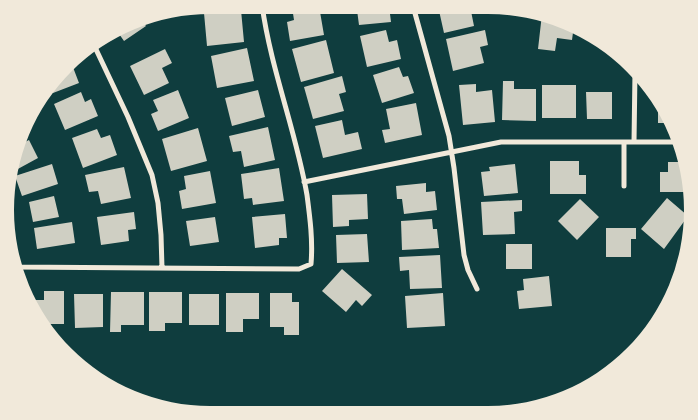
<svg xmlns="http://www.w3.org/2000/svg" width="698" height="420" font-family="Literata,serif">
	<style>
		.building { fill: #cfcfc3 }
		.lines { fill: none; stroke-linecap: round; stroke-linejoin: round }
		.minor { stroke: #f1e9da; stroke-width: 5 }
	</style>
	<rect width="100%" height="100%" fill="#0f3d3e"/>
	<path class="building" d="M302,6H319L324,35L290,41L287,22L294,20L292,7Z
		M349,6H389L391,22L359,25L357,10L349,11Z
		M438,6H470L474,26L444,33Z
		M241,10L244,42L207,46L204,13Z
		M542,14L566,20L574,25L572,40L557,38L555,51L538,49Z
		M140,18L146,26L124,41L117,31Z
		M386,30L389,42L397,40L401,59L367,67L360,36Z
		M485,30L488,45L480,47L484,63L453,71L446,39Z
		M587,33L590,34L602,41H587Z
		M326,40L334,73L301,82L292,49Z
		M247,48L254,81L217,88L211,56Z
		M165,49L172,63L162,68L169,83L144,95L130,66Z
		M71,62L79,83L53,93L50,85Z
		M399,67L403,77L408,76L414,93L382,103L373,75Z
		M342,76L346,92L339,94L344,111L313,119L304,87Z
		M503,81H514V89H536V121L502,120Z
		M476,84V92L492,90L495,122L463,125L459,85Z
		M542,85H576V118H542Z
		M178,90L189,118L158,131L151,114L158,111L153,100Z
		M258,90L265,117L232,126L225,98Z
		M81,92L85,102L91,99L98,116L65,130L54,104Z
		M586,92H612V119H587Z
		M658,99L665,107L671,123H658Z
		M416,103L422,135L385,143L382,130L390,129L386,109Z
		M342,120L345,135L358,132L362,149L323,158L315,126Z
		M268,127L275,160L244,167L241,151L233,152L229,136Z
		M198,128L207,161L171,171L162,139Z
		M97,129L101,138L110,135L117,155L83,168L72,138Z
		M29,140L38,158L16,170L13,163L15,147Z
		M550,161H579V175H586V194H550Z
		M668,162H684L691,183V192H660V172H668Z
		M52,164L58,184L22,196L15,176Z
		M515,164L518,193L484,196L481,172L490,171L489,167Z
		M124,167L131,198L101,204L98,191L89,192L85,175Z
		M279,168L284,201L253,205L252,198L244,199L241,174Z
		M210,171L216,203L182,209L179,191L186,189L184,176Z
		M426,183V192L435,191L437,210L404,214L402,199H397L396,186Z
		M367,194L368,219L349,220V226L333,227L332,195Z
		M54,196L59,217L33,222L29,202Z
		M667,198L688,216L664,249L641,229Z
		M580,199L599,217L577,240L558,221Z
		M522,200V211L514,212L515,234L483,235L481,202Z
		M134,212L136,229L128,230L129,241L101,245L97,217Z
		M285,214L287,238H279V245L255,248L252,217Z
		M215,217L219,242L190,246L186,221Z
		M432,219L433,229H437L439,248L402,250L401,221Z
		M72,222L75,243L37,249L34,228Z
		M606,228H636V239H631V257H606Z
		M367,234L369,262L337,263L336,235Z
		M506,244H532V269H506Z
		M440,255L442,288L410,289L409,270L400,271L399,257Z
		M342,269L372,295L362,306L356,300L346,312L322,291Z
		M549,276L552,306L519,309L517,291L524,290L523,279Z
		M44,291H64V324H50V330H45L40,324L35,314V300H44Z
		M111,292H144V325H121V332H110Z
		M149,292H182V323H165V331H149Z
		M226,293H259V319H243V332H226Z
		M270,293H292V302H299V335H284V327H270Z
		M443,293L445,326L407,328L405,296Z
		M74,294H103V327L75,328Z
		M189,294H219V325H189Z"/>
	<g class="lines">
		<path class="minor" d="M413,6L449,136L454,168L464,255L468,270L477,289
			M93,43L128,117L152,175L158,203L161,235L162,268
			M624,142V186
			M634,142L635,72
			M304,182L501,142H677
			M5,209C12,228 14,245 14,265
			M14,267L299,269L311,264C313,241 310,218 307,195C296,131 271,70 262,5"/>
	</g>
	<path d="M0 0H698V420H0ZM210 14H488A196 196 0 0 1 684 210V210A196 196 0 0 1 488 406H210A196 196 0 0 1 14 210V210A196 196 0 0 1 210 14Z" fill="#f1e9da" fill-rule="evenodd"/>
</svg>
